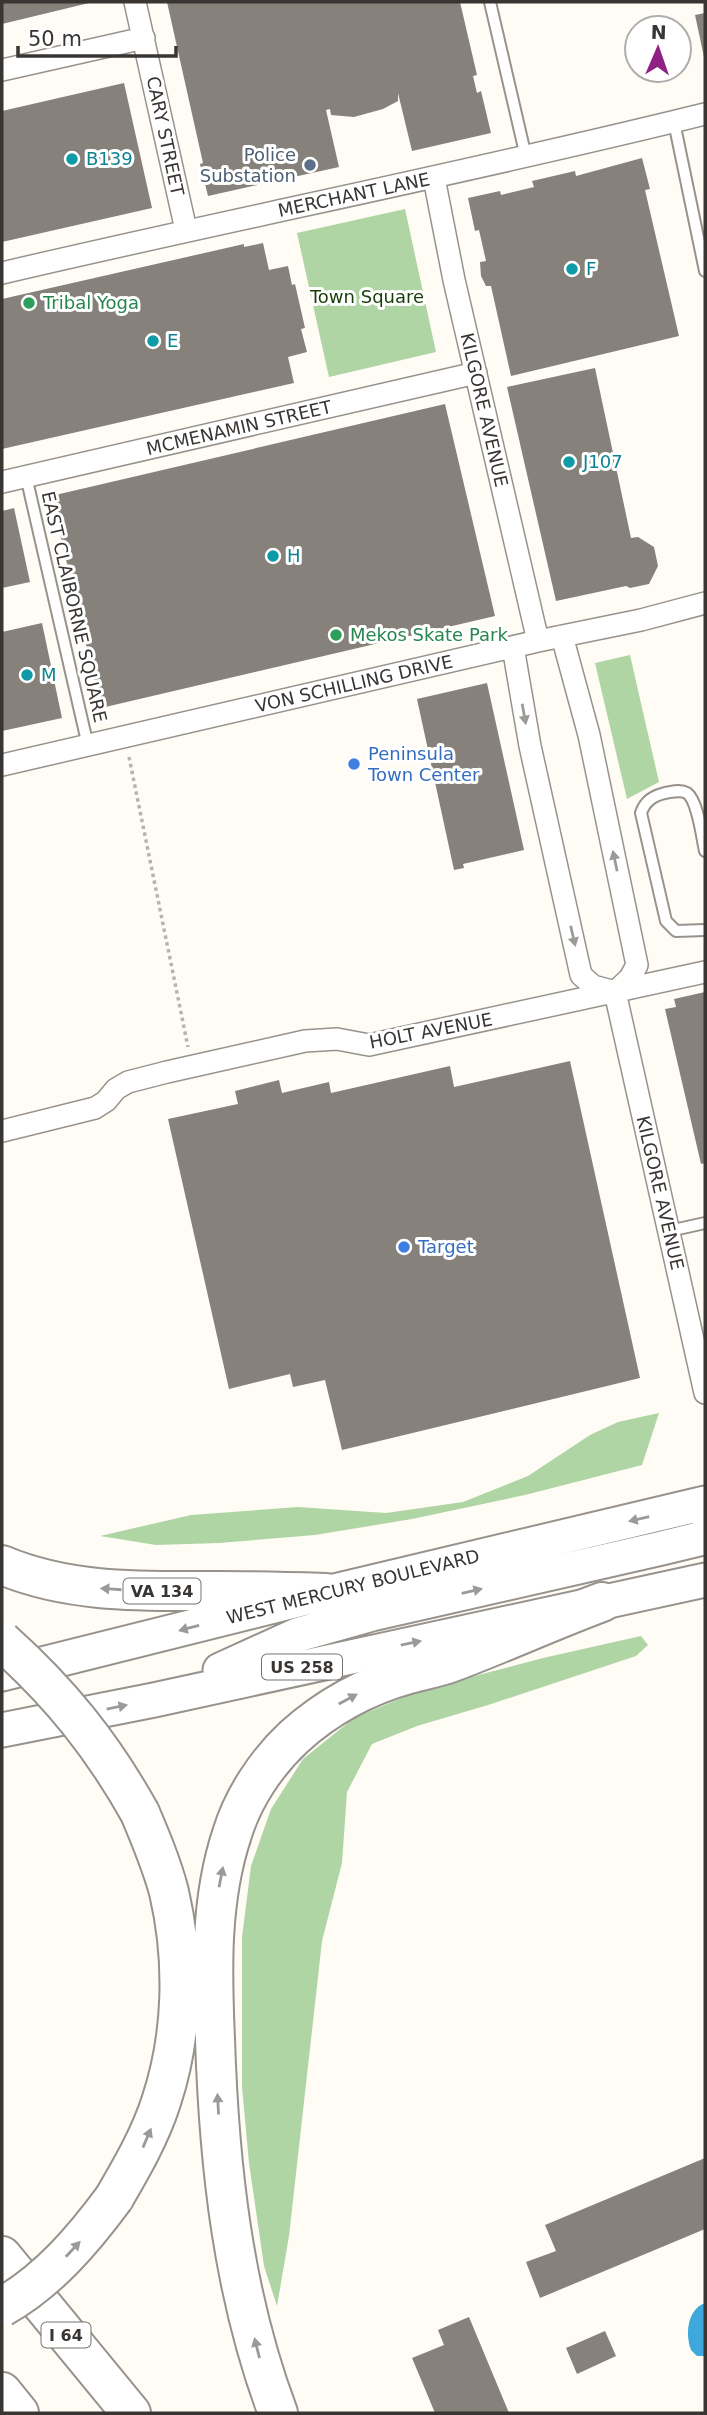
<svg xmlns="http://www.w3.org/2000/svg" width="707" height="2415" font-family="'DejaVu Sans',sans-serif">
	<style>
		.green { fill: #afd5a4 }
		.water { fill: #3ea8dc }
		.building { fill: #86817b }
		.lines { fill: none; stroke-linecap: round; stroke-linejoin: round }
		.lane-casing { stroke: #97938c; stroke-width: 14 }
		.street-casing { stroke: #97938c; stroke-width: 24 }
		.primary-casing { stroke: #97938c; stroke-width: 37 }
		.highway-casing { stroke: #97938c; stroke-width: 42 }
		.path { stroke: #b7b4af; stroke-width: 3.5; stroke-dasharray: 3.5 3.5; stroke-linecap: butt }
		.lane { stroke: #fff; stroke-width: 10 }
		.street { stroke: #fff; stroke-width: 21 }
		.primary { stroke: #fff; stroke-width: 33 }
		.highway { stroke: #fff; stroke-width: 38 }
		.highway-bridge-casing { stroke: #97938c; stroke-width: 42; stroke-linecap: butt }
		.highway-bridge { stroke: #fff; stroke-width: 38 }
		.oneway { fill: #9c9a99 }
		.culture-dot { fill: #0f9aa8; stroke: #fff; stroke-width: 2.5 }
		.service-dot { fill: #5c6f8a; stroke: #fff; stroke-width: 2.5 }
		.leisure-dot { fill: #2e9e5b; stroke: #fff; stroke-width: 2.5 }
		.shop-dot { fill: #3f7fe0; stroke: #fff; stroke-width: 2.5 }
		.labels { text-anchor: middle; stroke-width: 6; stroke-linejoin: round; paint-order: stroke }
		.shield { fill: #fff; stroke: #747270; stroke-width: 2 }
		.shield-label { font-size: 16px; font-weight: bold; fill: #383533 }
		.street-label { font-size: 18px; fill: #383533; stroke: #fff }
		.service-label { font-size: 18px; fill: #4e5e75; stroke: #fff; text-anchor: end }
		.culture-label { font-size: 18px; fill: #0d838f; stroke: #fff; text-anchor: start }
		.park-label { font-size: 18px; fill: #183e08; stroke: #fff }
		.leisure-label { font-size: 18px; fill: #27864d; stroke: #fff; text-anchor: start }
		.shop-label { font-size: 18px; fill: #366cbe; stroke: #fff; text-anchor: start }
	</style>
	<rect width="100%" height="100%" fill="#fffbf5"/>
	<path class="green" d="M405,209L436,352L329,377L297,233Z
		M630,655L659,782L627,799L595,663Z
		M659,1413L642,1465L525,1495L412,1519L315,1535L219,1543L156,1545L100,1536L191,1515L298,1507L386,1513L463,1502L528,1476L590,1435L618,1422Z
		M641,1636L648,1645L636,1656L488,1705L417,1726L372,1744L347,1792L342,1863L322,1941L289,2236L277,2306L264,2266L249,2163L242,2087V1937L251,1866L271,1809L303,1759L354,1718L421,1690L543,1658Z"/>
	<path class="water" d="M705,2303V2356H697L691,2350C685,2334 687,2310 705,2303Z"/>
	<path class="building" d="M2,2H89V3L2,24Z
		M167,2H460L477,75L473,76L477,93L481,91L491,133L412,151L398,93V101L383,109L354,117L331,115L330,109L326,110L339,167L208,196L200,164L203,163Z
		M705,13V57H704L695,15Z
		M124,83L152,208L2,242V111Z
		M642,158L650,189L645,190L679,336L511,376L491,286H486L481,276L480,262L486,261L479,230L475,231L468,198L500,191L501,195L534,187L532,181L575,171L576,176Z
		M263,243L269,270L288,266L292,285L295,284L305,328L301,329L307,352L288,357L294,383L2,449V299L244,244V247Z
		M595,368L631,538L638,537L654,547L658,566L649,584L630,588L626,586L556,601L507,387Z
		M445,404L495,616L101,708L51,496Z
		M14,508L30,582L2,588V511Z
		M42,623L62,718L2,731V632Z
		M487,683L524,850L463,864L464,868L454,870L417,699Z
		M705,992V1163L701,1164L665,1009L676,1007L674,999Z
		M570,1061L640,1378L342,1450L325,1380L293,1387L290,1374L229,1389L168,1119L238,1104L235,1091L279,1080L282,1093L329,1082L331,1093L450,1066L454,1087Z
		M705,2158V2229L540,2298L526,2262L556,2251L545,2225Z
		M469,2317L509,2413H435L412,2358L444,2345L438,2330Z
		M605,2331L616,2356L577,2374L566,2348Z"/>
	<g class="lines">
		<g class="lane-casing">
			<path id="lane" d="M490,2L526,157
				M674,122L705,271
				M26,476L88,746
				M705,851C702,838 698,801 687,793C680,789 672,792 665,793C653,796 645,801 641,813L666,921L676,931L705,930
				M669,1231L705,1223"/>
		</g>
		<g class="street-casing">
			<path id="street" d="M135,2L186,230
				M2,70L144,38
				M434,178L454,280L538,641
				M2,273C236,218 472,172 705,114
				M2,482L476,373
				M562,636L589,735L637,965L630,978L615,992
				M513,647L530,746L581,975L593,986L615,992
				M2,765L538,641L641,620L705,603
				M615,992L705,1393
				M2,1131L95,1108L106,1101L116,1089L128,1082L167,1072L305,1041L337,1039L369,1045L705,972"/>
		</g>
		<g class="primary-casing">
			<path id="primary" d="M220,1670L297,1635L372,1614L662,1548L699,1539L705,1535
				M2,1674L326,1593L705,1503
				M2,1730L154,1700L705,1580"/>
		</g>
		<g class="highway-casing">
			<path id="highway" d="M2,1565C71,1594 145,1591 218,1591C254,1591 290,1592 326,1593
				M114,2198C132,2167 150,2136 161,2102C183,2036 185,1961 169,1892C162,1865 151,1839 140,1813
				M2,2256L131,2413
				M2,2392L19,2413
				M278,2413C233,2294 219,2165 215,2039C212,1971 210,1900 232,1834C243,1798 266,1763 294,1737C327,1707 366,1686 409,1674C422,1670 437,1668 450,1663C501,1644 551,1621 602,1602"/>
		</g>
		<path class="path" d="M129,757L188,1047"/>
		<use href="#lane" class="lane"/>
		<use href="#street" class="street"/>
		<use href="#primary" class="primary"/>
		<use href="#highway" class="highway"/>
		<g class="highway-bridge-casing">
			<path id="highway-bridge" d="M2,1641C60,1693 102,1745 140,1813
				M2,2307C48,2281 83,2240 114,2198"/>
		</g>
		<use href="#highway-bridge" class="highway-bridge"/>
	</g>
	<defs><path id="oneway-solid" d="M-6-.8H1V-3.2L6.5 0L1 3.2V.8H-6Z" transform="scale(1.75)"/></defs>
	<g class="oneway">
		<use href="#oneway-solid" transform="translate(524 714) rotate(80)"/>
		<use href="#oneway-solid" transform="translate(615 861) rotate(-102)"/>
		<use href="#oneway-solid" transform="translate(573 936) rotate(77)"/>
		<use href="#oneway-solid" transform="translate(639 1519) rotate(167)"/>
		<use href="#oneway-solid" transform="translate(111 1589) rotate(-176)"/>
		<use href="#oneway-solid" transform="translate(472 1591) rotate(-13)"/>
		<use href="#oneway-solid" transform="translate(189 1628) rotate(165)"/>
		<use href="#oneway-solid" transform="translate(411 1643) rotate(-12)"/>
		<use href="#oneway-solid" transform="translate(348 1699) rotate(-28)"/>
		<use href="#oneway-solid" transform="translate(117 1707) rotate(-11)"/>
		<use href="#oneway-solid" transform="translate(221 1877) rotate(-79)"/>
		<use href="#oneway-solid" transform="translate(218 2104) rotate(-93)"/>
		<use href="#oneway-solid" transform="translate(147 2138) rotate(-67)"/>
		<use href="#oneway-solid" transform="translate(73 2249) rotate(-47)"/>
		<use href="#oneway-solid" transform="translate(257 2348) rotate(-104)"/>
	</g>
	<g class="culture-dot">
		<circle cx="72" cy="159" r="7"/>
		<circle cx="572" cy="269" r="7"/>
		<circle cx="153" cy="341" r="7"/>
		<circle cx="569" cy="462" r="7"/>
		<circle cx="273" cy="556" r="7"/>
		<circle cx="27" cy="675" r="7"/>
	</g>
	<circle class="service-dot" cx="310" cy="165" r="7"/>
	<g class="leisure-dot">
		<circle cx="29" cy="303" r="7"/>
		<circle cx="336" cy="635" r="7"/>
	</g>
	<g class="shop-dot">
		<circle cx="354" cy="764" r="7"/>
		<circle cx="404" cy="1247" r="7"/>
	</g>
	<g class="labels">
		<g class="shield">
			<rect x="123.5" y="1578.5" width="77" height="25" rx="5"/>
			<rect x="262" y="1654.5" width="80" height="25" rx="5"/>
			<rect x="41.5" y="2322.5" width="49" height="25" rx="5"/>
		</g>
		<g class="shield-label">
			<text x="162" y="1597">VA 134</text>
			<text x="302" y="1673">US 258</text>
			<text x="66" y="2341">I 64</text>
		</g>
		<g class="street-label">
			<text transform="translate(165 136) rotate(78)" y="6">CARY STREET</text>
			<text transform="translate(354 195) rotate(-12)" y="6">MERCHANT LANE</text>
			<text transform="translate(484 410) rotate(77)" y="6">KILGORE AVENUE</text>
			<text transform="translate(239 428) rotate(-13)" y="6">MCMENAMIN STREET</text>
			<text transform="translate(74 607) rotate(77)" y="6">EAST CLAIBORNE SQUARE</text>
			<text transform="translate(354 684) rotate(-13)" y="6">VON SCHILLING DRIVE</text>
			<text transform="translate(431 1031) rotate(-11)" y="6">HOLT AVENUE</text>
			<text transform="translate(660 1193) rotate(77)" y="6">KILGORE AVENUE</text>
			<text transform="translate(353 1587) rotate(-14)" y="6">WEST MERCURY BOULEVARD</text>
		</g>
		<g class="service-label">
			<text x="296" y="161">Police<tspan x="296" dy="21">Substation</tspan></text>
		</g>
		<g class="culture-label">
			<text x="86" y="165">B139</text>
			<text x="586" y="275">F</text>
			<text x="167" y="347">E</text>
			<text x="583" y="468">J107</text>
			<text x="287" y="562">H</text>
			<text x="41" y="681">M</text>
		</g>
		<g class="park-label">
			<text x="367" y="303">Town Square</text>
		</g>
		<g class="leisure-label">
			<text x="43" y="309">Tribal Yoga</text>
			<text x="350" y="641">Mekos Skate Park</text>
		</g>
		<g class="shop-label">
			<text x="368" y="760">Peninsula<tspan x="368" dy="21">Town Center</tspan></text>
			<text x="418" y="1253">Target</text>
		</g>
	</g>
	<rect width="707" height="2415" fill="none" stroke="#383533" stroke-width="7"/>
	<g transform="translate(658 49) rotate(2)"><circle r="33" fill="#ffffff" stroke="#afaead" stroke-width="2"/>
	<path d="M0-5L12 26L0 18L-12 26Z" fill="#902183"/>
	<text y="-10" font-size="19" font-weight="bold" text-anchor="middle" fill="#383533">N</text>
	</g>
	<path d="M18 46v10h158v-10" fill="none" stroke="#383533" stroke-width="3.5"/>
	<text x="28" y="46" font-size="21" fill="#383533" stroke="#ffffff" stroke-width="5" paint-order="stroke">50 m</text>
</svg>
